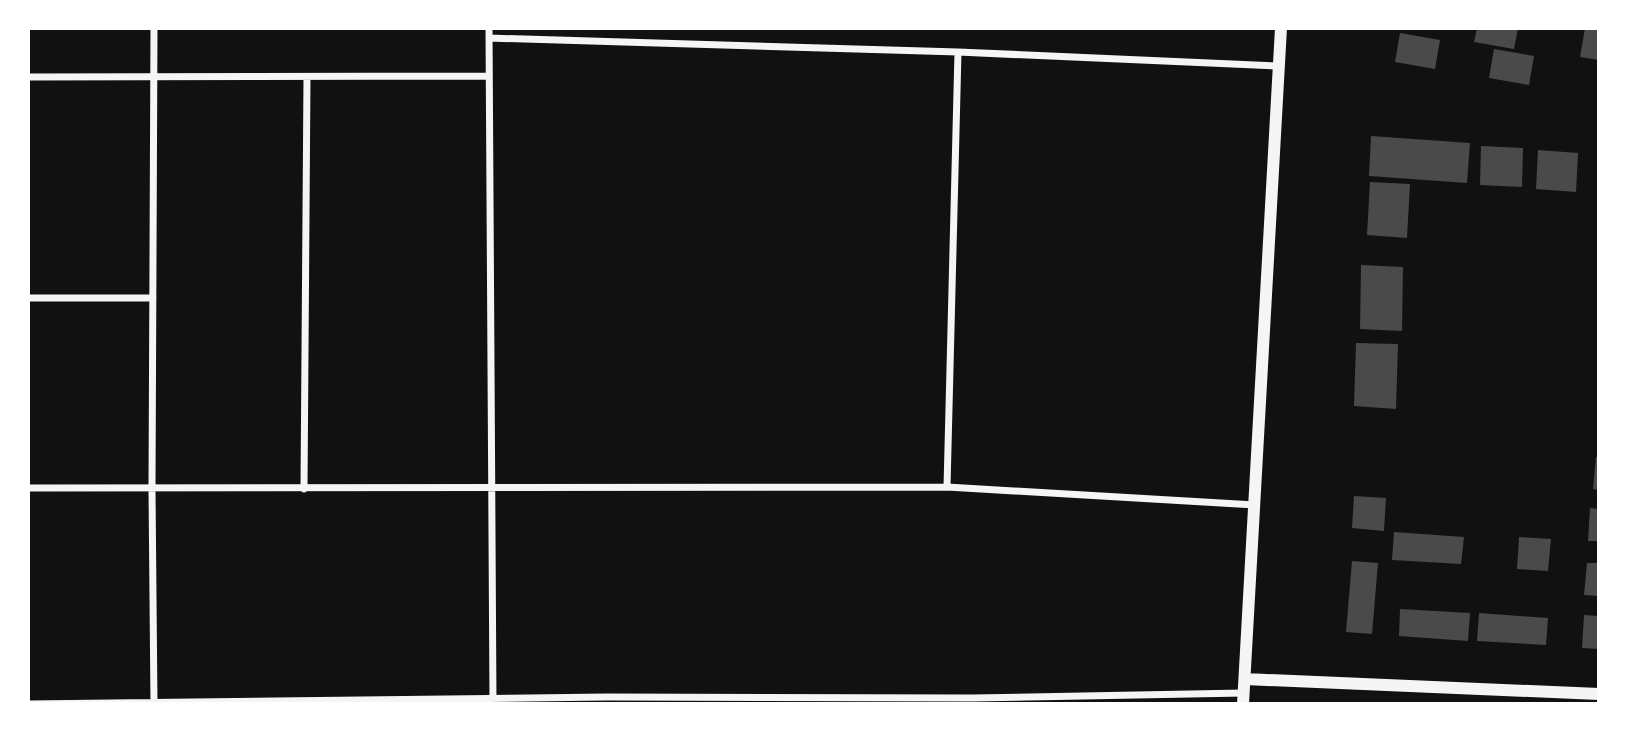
<svg xmlns="http://www.w3.org/2000/svg" width="1627" height="732" font-family="'Archivo Narrow',sans-serif">
	<style>
		.building { fill: #4a4a4a }
		.lines { fill: none; stroke-linecap: round; stroke-linejoin: round }
		.minor { stroke: #f5f5f5; stroke-width: 7 }
		.tertiary { stroke: #f5f5f5; stroke-width: 12 }
	</style>
	<rect width="100%" height="100%" fill="#111"/>
	<path class="building" d="M1477,28H1518L1514,49L1474,42Z
		M1585,28H1599V60L1580,57Z
		M1400,33L1440,40L1435,69L1395,62Z
		M1494,49L1534,56L1529,85L1489,78Z
		M1371,136L1470,143L1467,183L1369,176Z
		M1481,146L1523,148L1522,187L1480,185Z
		M1538,150L1578,153L1576,192L1536,189Z
		M1370,182L1410,184L1407,238L1367,235Z
		M1361,265L1403,267L1402,331L1360,329Z
		M1356,343L1398,344L1396,409L1354,406Z
		M1596,457H1599V490L1593,489Z
		M1354,496L1386,498L1384,531L1352,528Z
		M1590,508L1599,509V541H1588Z
		M1394,532L1464,537L1461,564L1392,560Z
		M1519,537L1551,539L1548,571L1517,569Z
		M1352,561L1378,563L1372,634L1346,632Z
		M1587,563H1599V596L1584,595Z
		M1400,609L1470,613L1468,641L1399,636Z
		M1479,613L1548,618L1546,645L1477,641Z
		M1584,615L1599,616V649L1582,648Z"/>
	<g class="lines">
		<path class="minor" d="M489,28L493,703
			M489,38L958,52L1278,66
			M28,77L489,76
			M28,298H153
			M947,487L958,52
			M28,488L947,487L1255,505
			M304,489L307,77
			M28,704L607,697L972,698L1244,693
			M154,704L152,489L154,28"/>
		<path class="tertiary" d="M1245,679L1599,694
			M1243,704L1281,28"/>
	</g>
	<rect width="1627" height="732" fill="none" stroke="#ffffff" stroke-width="60"/>
</svg>
